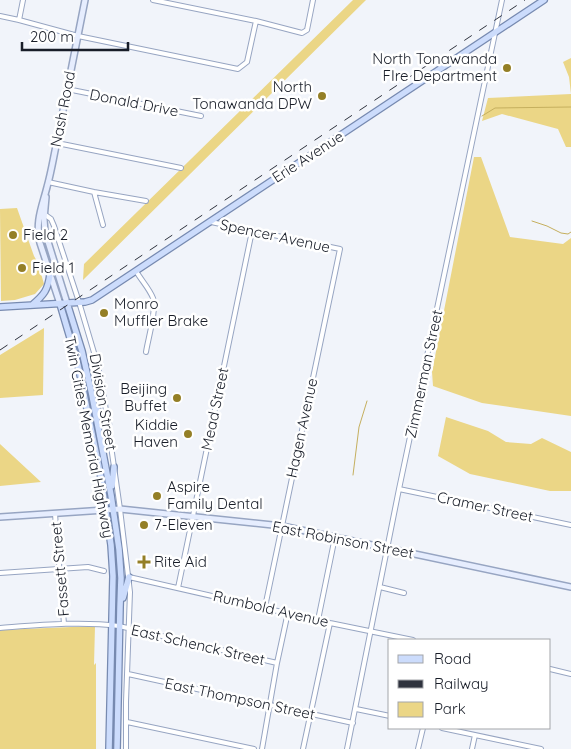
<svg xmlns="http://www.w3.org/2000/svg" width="571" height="749" font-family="Quicksand,sans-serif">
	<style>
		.green { fill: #ebd686 }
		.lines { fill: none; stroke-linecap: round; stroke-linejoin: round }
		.stream { stroke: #c5af5e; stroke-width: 1 }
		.street-casing { stroke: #97a5c2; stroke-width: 6 }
		.secondary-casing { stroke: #97a5c2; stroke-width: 8 }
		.primary-casing { stroke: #778ab0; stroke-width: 8 }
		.street { stroke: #fff; stroke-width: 4 }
		.secondary { stroke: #e6edfe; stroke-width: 5 }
		.primary { stroke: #ccdcfc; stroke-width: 5.5 }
		.rail { stroke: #2f333e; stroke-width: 1; stroke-dasharray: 9 9; stroke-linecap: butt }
		.poi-dot { fill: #947f26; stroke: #fff; stroke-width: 2 }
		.labels { text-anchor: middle; stroke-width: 5; stroke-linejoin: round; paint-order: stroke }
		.poi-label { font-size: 15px; fill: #181d28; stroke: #fff; text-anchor: start }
		.street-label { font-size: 15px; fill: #181d28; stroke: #fff }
	</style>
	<rect width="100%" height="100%" fill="#f1f4fa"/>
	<path class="green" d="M353,0H366L83,280L84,264Z
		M571,58V147H566L558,129L502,114L482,121L488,98L571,94L569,77L563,62Z
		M474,157H481L510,237L563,244L571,238V416L482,403L433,386L432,372Z
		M17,208L34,256L38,263L44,284L35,294L15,300L1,301L0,209Z
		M44,328L43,395L0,398V355Z
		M446,417L488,431L506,442L531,444L542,438L571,452V491H550L470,474L438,456Z
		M0,444L41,482L0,486Z
		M95,626L94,665L96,663V749H0V630Z"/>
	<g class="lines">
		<path class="stream" d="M482,116L495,108L571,107
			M532,221L547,226L561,233L568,234L571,232
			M353,475L359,427L367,401"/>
		<g class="street-casing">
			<path id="street" d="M153,0L256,21L302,33L307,30L313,0
				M0,16L19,20L78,36L238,69L247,62L256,21
				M19,20L23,0
				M67,89L201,116
				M57,143L181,168
				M48,182L94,192L146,201
				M94,192L103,225
				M44,214L51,219L54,226L79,302L98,366L104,397L120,509L130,592L126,702V749
				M211,222L340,249L265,607
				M136,271C141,280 149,288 153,298C157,309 148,339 146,352
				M399,489L571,525
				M55,514L64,624
				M0,573L88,567L104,571
				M129,577L330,623L413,640
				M380,587L404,593
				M178,588L252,231
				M318,620L335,537
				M0,628C40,625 80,621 119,626L277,663
				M550,669L571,674
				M128,674L353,723
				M356,709L390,716
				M127,722L254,749
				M442,728L541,749
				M262,749L277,663L288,612
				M303,749L330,623
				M347,749L399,489L502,0
				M418,749L423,728
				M472,749L475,735"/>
		</g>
		<g class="secondary-casing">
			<path id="secondary" d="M46,197L44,219L45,232L67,303
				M60,304L40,243C35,221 42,207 47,187C51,173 53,160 56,146C66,98 75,49 85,0
				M0,517L120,509L282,526L571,587"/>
		</g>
		<g class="primary-casing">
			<path id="primary" d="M67,303L82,351L92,395L111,495L119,549L121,578L120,607L117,749
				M60,304L78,365L100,472L111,545L113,576L109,749
				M32,305C44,295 48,290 50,274
				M0,307L85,302L92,300L544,0
				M96,408L108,424
				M112,486L114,467
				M123,598L129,577"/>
		</g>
		<use href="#street" class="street"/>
		<use href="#secondary" class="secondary"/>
		<use href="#primary" class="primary"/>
		<path class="rail" d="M0,350L525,0"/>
	</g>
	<g class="poi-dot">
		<circle cx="507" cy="68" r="5"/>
		<circle cx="322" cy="96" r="5"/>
		<circle cx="13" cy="235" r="5"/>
		<circle cx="22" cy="268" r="5"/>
		<circle cx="104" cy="313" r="5"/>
		<circle cx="177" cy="398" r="5"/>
		<circle cx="188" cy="434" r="5"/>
		<circle cx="157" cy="496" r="5"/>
		<circle cx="144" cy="525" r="5"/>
		<path d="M141.5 554.5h5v5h5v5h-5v5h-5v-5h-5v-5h5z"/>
	</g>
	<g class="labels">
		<g class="poi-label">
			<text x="497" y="64" text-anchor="end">North Tonawanda<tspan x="497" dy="17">FIre Department</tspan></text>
			<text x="312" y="92" text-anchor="end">North<tspan x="312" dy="17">Tonawanda DPW</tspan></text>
			<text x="23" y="240">Field 2</text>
			<text x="32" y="273">Field 1</text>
			<text x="114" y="309">Monro<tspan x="114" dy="17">Muffler Brake</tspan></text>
			<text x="167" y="394" text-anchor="end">Beijing<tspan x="167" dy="17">Buffet</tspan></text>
			<text x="178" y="430" text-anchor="end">Kiddie<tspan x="178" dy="17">Haven</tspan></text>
			<text x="167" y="492">Aspire<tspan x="167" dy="17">Family Dental</tspan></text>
			<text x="154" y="530">7-Eleven</text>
			<text x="154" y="567">Rite Aid</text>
		</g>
		<g class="street-label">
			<text transform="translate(134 103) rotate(11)" y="5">Donald Drive</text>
			<text transform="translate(63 109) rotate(-79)" y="5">Nash Road</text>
			<text transform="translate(308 157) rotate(-33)" y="5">Erie Avenue</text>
			<text transform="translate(275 236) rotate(12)" y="5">Spencer Avenue</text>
			<text transform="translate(424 374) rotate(-78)" y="5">Zimmerman Street</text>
			<text transform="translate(103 402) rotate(80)" y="5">Division Street</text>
			<text transform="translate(215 409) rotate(-78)" y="5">Mead Street</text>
			<text transform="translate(302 428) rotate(-78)" y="5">Hagen Avenue</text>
			<text transform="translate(89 437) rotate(79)" y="5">Twin Cities Memorial Highway</text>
			<text transform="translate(485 507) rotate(12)" y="5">Cramer Street</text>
			<text transform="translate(343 540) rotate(11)" y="5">East Robinson Street</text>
			<text transform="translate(60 569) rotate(-95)" y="5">Fassett Street</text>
			<text transform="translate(271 609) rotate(13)" y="5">Rumbold Avenue</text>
			<text transform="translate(198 645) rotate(13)" y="5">East Schenck Street</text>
			<text transform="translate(240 699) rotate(12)" y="5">East Thompson Street</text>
		</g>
	</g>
	<rect x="388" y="639" width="162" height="90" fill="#ffffff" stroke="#a3a5a9"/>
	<rect x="398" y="655" width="25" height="8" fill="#ccdcfc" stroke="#a3a5a9"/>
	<text x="434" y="664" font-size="15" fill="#181d28">Road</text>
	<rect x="398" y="680" width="25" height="8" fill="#2f333e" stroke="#a3a5a9"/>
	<text x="434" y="689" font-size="15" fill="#181d28">Railway</text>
	<rect x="398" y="702" width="25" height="15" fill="#ebd686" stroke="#a3a5a9"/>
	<text x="434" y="714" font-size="15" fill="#181d28">Park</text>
	<path d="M22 42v8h106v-8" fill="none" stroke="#181d28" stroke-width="2.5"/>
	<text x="30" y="42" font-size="15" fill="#181d28" stroke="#ffffff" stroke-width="4" paint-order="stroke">200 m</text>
</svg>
